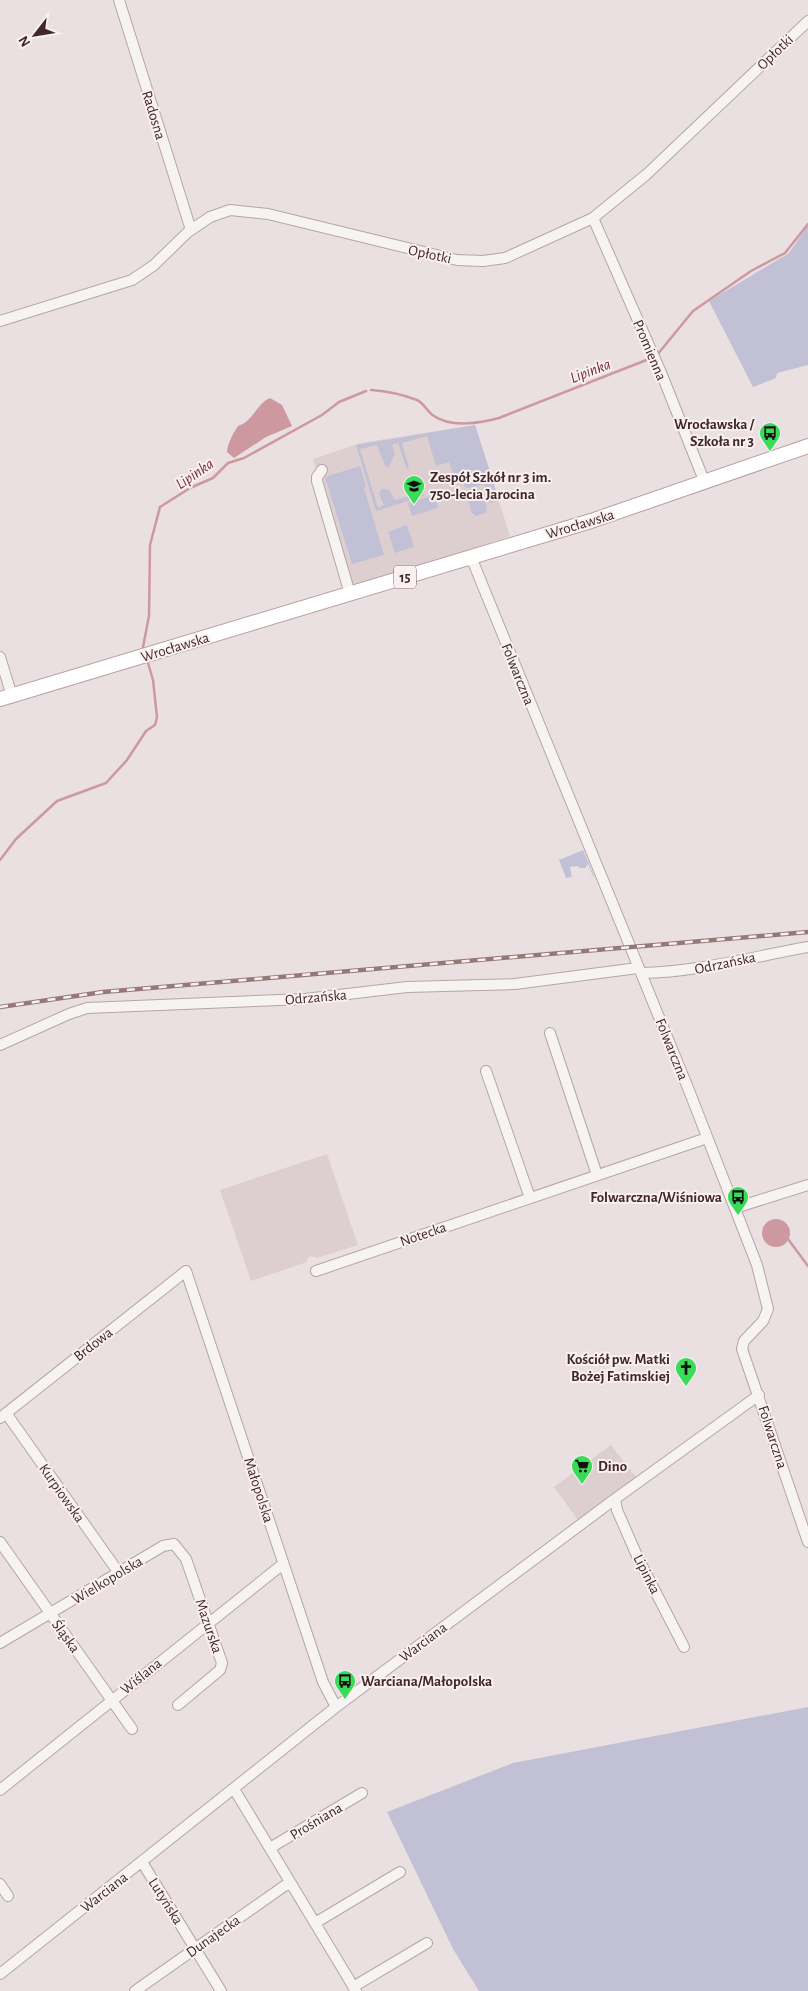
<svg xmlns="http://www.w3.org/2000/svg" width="808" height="1991" font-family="'Alegreya Sans',sans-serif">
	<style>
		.built { fill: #ddcecf }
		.green { fill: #c2c0d5 }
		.water { fill: #ce98a0 }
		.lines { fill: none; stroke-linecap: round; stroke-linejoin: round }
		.stream { stroke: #ce98a0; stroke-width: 2.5 }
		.minor-casing { stroke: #b5a5a6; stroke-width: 12 }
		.major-casing { stroke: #b79ea0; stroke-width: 16 }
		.minor { stroke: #f8f3f3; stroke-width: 10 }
		.major { stroke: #fff; stroke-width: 14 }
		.rail-casing { stroke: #967879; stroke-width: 4.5 }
		.rail { stroke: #f8f0f1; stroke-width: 2.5; stroke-dasharray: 8; stroke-linecap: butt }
		.labels { text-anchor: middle; stroke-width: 4; stroke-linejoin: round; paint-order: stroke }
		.shield { fill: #f8f0f1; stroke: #7a6364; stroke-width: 1 }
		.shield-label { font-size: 14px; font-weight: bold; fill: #442728 }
		.street-label { font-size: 15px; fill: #442728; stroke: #f8f0f1 }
		.poi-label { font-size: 15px; font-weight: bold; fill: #442728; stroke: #f8f0f1; text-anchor: end }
		.water-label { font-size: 16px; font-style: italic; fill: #7c2d36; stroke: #f8f0f1 }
	</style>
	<rect width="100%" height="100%" fill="#eae0e1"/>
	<path class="built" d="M475,425L510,536L352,588L313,459L360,443Z
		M327,1154L358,1245L317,1258L311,1256L308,1257L307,1262L251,1281L220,1190Z
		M611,1445L636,1477L578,1520L554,1487Z"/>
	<path class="green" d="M808,225V365L777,373L776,378L753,387L709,301L789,253Z
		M475,425L499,500L490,503L484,484L468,488L465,487L461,475L454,477L449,462L436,466L427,436L402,443L409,468L407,469L398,443L392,445L395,454L388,468L385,466L377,445L360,449L378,508L384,505L379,494L382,489L389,490L395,500L415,494L414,491L422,488L424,496L376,511L356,445Z
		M360,466L366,487L364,488L384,555L352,564L325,477Z
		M478,489L483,492L487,510L485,513L476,516L472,513L467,496L469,492Z
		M434,495L438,508L412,516L408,503Z
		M407,525L414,547L395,553L388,532Z
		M583,850L594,876L588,877L593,876L588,864L585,868H580L578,866L570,867L572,877L566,878L559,860Z
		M808,1707V1991H479L453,1949L387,1812L513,1763Z"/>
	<path class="water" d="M270,398L282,405L292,426L266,437L234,458L227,452C228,442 233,434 238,426C253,422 256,404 270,398Z
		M762 1233a14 14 0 1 1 28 0a14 14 0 1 1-28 0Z"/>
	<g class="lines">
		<path class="stream" d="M657,355L693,311L751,271L785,253L808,224
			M371,390C385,391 404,395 417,400C424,403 427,412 434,416C451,428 481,423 499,418L649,359
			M143,647L149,616L150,545L160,507L190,488L213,478L228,463L244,458L322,415L339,402L366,391
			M0,860L16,839L57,801L106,783L127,760L146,731L155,725L157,717L153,680L148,663
			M788,1239L808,1266"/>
		<g class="minor-casing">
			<path id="minor" d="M119,0L191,230
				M593,218L662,375L705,483
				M0,321L132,280L154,265L188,232L210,217L230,210L268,214L457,260L483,261L505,258L593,218L647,174L808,21
				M322,470L317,477V481L350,594
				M471,557L690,1093L757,1265L768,1309L763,1321L744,1341L742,1349L808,1542
				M0,657L12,696
				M641,973C697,972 752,957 808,947
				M550,1033L597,1175
				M0,1045L69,1014L87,1008L305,999L407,987L515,984L638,968
				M486,1071L530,1198
				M735,1208L808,1185
				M316,1271L707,1138
				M6,1413L119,1573
				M0,1418L186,1271L323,1682L336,1707
				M615,1499L617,1510L638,1558L684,1647
				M0,1542L132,1729
				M0,1643L163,1546L174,1544L186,1559L222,1663L220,1670L178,1705
				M234,1789L356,1991
				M0,1790L283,1564
				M270,1848L362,1793
				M142,1862L221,1991
				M0,1884L8,1896
				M315,1923L400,1872
				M0,1974L336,1707L615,1499L759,1395
				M353,1987L427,1943
				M135,1991L290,1882"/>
		</g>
		<g class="major-casing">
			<path id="major" d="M0,699L591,521L808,446"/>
		</g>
		<use href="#minor" class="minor"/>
		<use href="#major" class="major"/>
		<g class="rail-casing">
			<path id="rail" d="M0,1007L103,992L808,932"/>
		</g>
		<use href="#rail" class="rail"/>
	</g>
	<defs>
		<g id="bus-pin" transform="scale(1.125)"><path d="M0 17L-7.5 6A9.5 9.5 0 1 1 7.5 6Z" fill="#39db57" stroke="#f8f0f1"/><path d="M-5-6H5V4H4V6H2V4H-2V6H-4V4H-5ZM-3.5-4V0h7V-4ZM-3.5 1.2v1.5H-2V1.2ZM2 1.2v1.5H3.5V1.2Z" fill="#111"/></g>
		<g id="school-pin" transform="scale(1.125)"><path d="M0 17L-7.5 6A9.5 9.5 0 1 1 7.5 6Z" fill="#39db57" stroke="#f8f0f1"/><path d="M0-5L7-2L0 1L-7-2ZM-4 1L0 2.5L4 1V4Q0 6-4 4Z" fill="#111"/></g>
		<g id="church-pin" transform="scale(1.125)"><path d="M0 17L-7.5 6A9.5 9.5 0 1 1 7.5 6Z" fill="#39db57" stroke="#f8f0f1"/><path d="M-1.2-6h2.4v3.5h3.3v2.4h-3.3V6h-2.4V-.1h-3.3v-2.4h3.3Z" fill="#111"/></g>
		<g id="supermarket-pin" transform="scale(1.125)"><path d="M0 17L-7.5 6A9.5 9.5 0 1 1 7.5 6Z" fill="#39db57" stroke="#f8f0f1"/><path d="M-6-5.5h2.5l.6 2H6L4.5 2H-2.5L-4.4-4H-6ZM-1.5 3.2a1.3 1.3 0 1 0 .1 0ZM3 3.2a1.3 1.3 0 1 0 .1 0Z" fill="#111"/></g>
	</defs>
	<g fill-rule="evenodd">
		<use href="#bus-pin" x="770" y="433"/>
		<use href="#school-pin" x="414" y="486"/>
		<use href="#bus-pin" x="738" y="1197"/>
		<use href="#church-pin" x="686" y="1368"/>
		<use href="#supermarket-pin" x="582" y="1466"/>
		<use href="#bus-pin" x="345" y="1681"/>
	</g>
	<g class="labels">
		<rect class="shield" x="394" y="565.5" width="22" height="23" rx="4"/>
		<g class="shield-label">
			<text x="405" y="582">15</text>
		</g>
		<g class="street-label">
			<text transform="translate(775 52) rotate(-44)" y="5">Opłotki</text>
			<text transform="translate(154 115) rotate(73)" y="5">Radosna</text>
			<text transform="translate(430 254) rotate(12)" y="5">Opłotki</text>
			<text transform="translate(650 350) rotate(67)" y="5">Promienna</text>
			<text transform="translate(580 524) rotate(-17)" y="5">Wrocławska</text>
			<text transform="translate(175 647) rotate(-17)" y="5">Wrocławska</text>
			<text transform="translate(518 674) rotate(68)" y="5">Folwarczna</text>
			<text transform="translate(725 963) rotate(-12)" y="5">Odrzańska</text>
			<text transform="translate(316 997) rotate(-5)" y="5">Odrzańska</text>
			<text transform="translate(672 1049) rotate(68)" y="5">Folwarczna</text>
			<text transform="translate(423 1234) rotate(-19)" y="5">Notecka</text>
			<text transform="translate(93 1344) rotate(-38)" y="5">Brdowa</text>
			<text transform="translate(773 1437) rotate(72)" y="5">Folwarczna</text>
			<text transform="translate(259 1490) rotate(72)" y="5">Małopolska</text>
			<text transform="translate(62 1493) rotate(55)" y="5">Kurpiowska</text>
			<text transform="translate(647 1574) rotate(63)" y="5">Lipinka</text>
			<text transform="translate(107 1580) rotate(-31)" y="5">Wielkopolska</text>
			<text transform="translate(209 1626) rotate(71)" y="5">Mazurska</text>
			<text transform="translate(66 1636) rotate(54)" y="5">Śląska</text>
			<text transform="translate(423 1642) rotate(-37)" y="5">Warciana</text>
			<text transform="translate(141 1676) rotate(-39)" y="5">Wiślana</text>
			<text transform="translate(316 1821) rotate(-31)" y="5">Prośniana</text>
			<text transform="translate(104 1892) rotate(-38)" y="5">Warciana</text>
			<text transform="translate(166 1901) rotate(58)" y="5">Lutyńska</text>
			<text transform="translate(213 1936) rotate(-35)" y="5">Dunajecka</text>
		</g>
		<g class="poi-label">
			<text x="754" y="429">Wrocławska /<tspan x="754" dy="17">Szkoła nr 3</tspan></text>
			<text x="430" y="482" text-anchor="start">Zespół Szkół nr 3 im.<tspan x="430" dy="17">750-lecia Jarocina</tspan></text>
			<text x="722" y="1202">Folwarczna/Wiśniowa</text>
			<text x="670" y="1364">Kościół pw. Matki<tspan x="670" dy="17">Bożej Fatimskiej</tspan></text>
			<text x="598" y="1471" text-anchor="start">Dino</text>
			<text x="361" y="1686" text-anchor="start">Warciana/Małopolska</text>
		</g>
		<g class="water-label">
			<text transform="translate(590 370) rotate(-21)" y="6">Lipinka</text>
			<text transform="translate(194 473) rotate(-34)" y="6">Lipinka</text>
		</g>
	</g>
	<g transform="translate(35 35) rotate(239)" stroke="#f8f0f1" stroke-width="4" paint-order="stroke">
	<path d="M0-4L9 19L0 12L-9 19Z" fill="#442728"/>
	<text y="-8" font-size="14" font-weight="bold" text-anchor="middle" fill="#442728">N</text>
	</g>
</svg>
